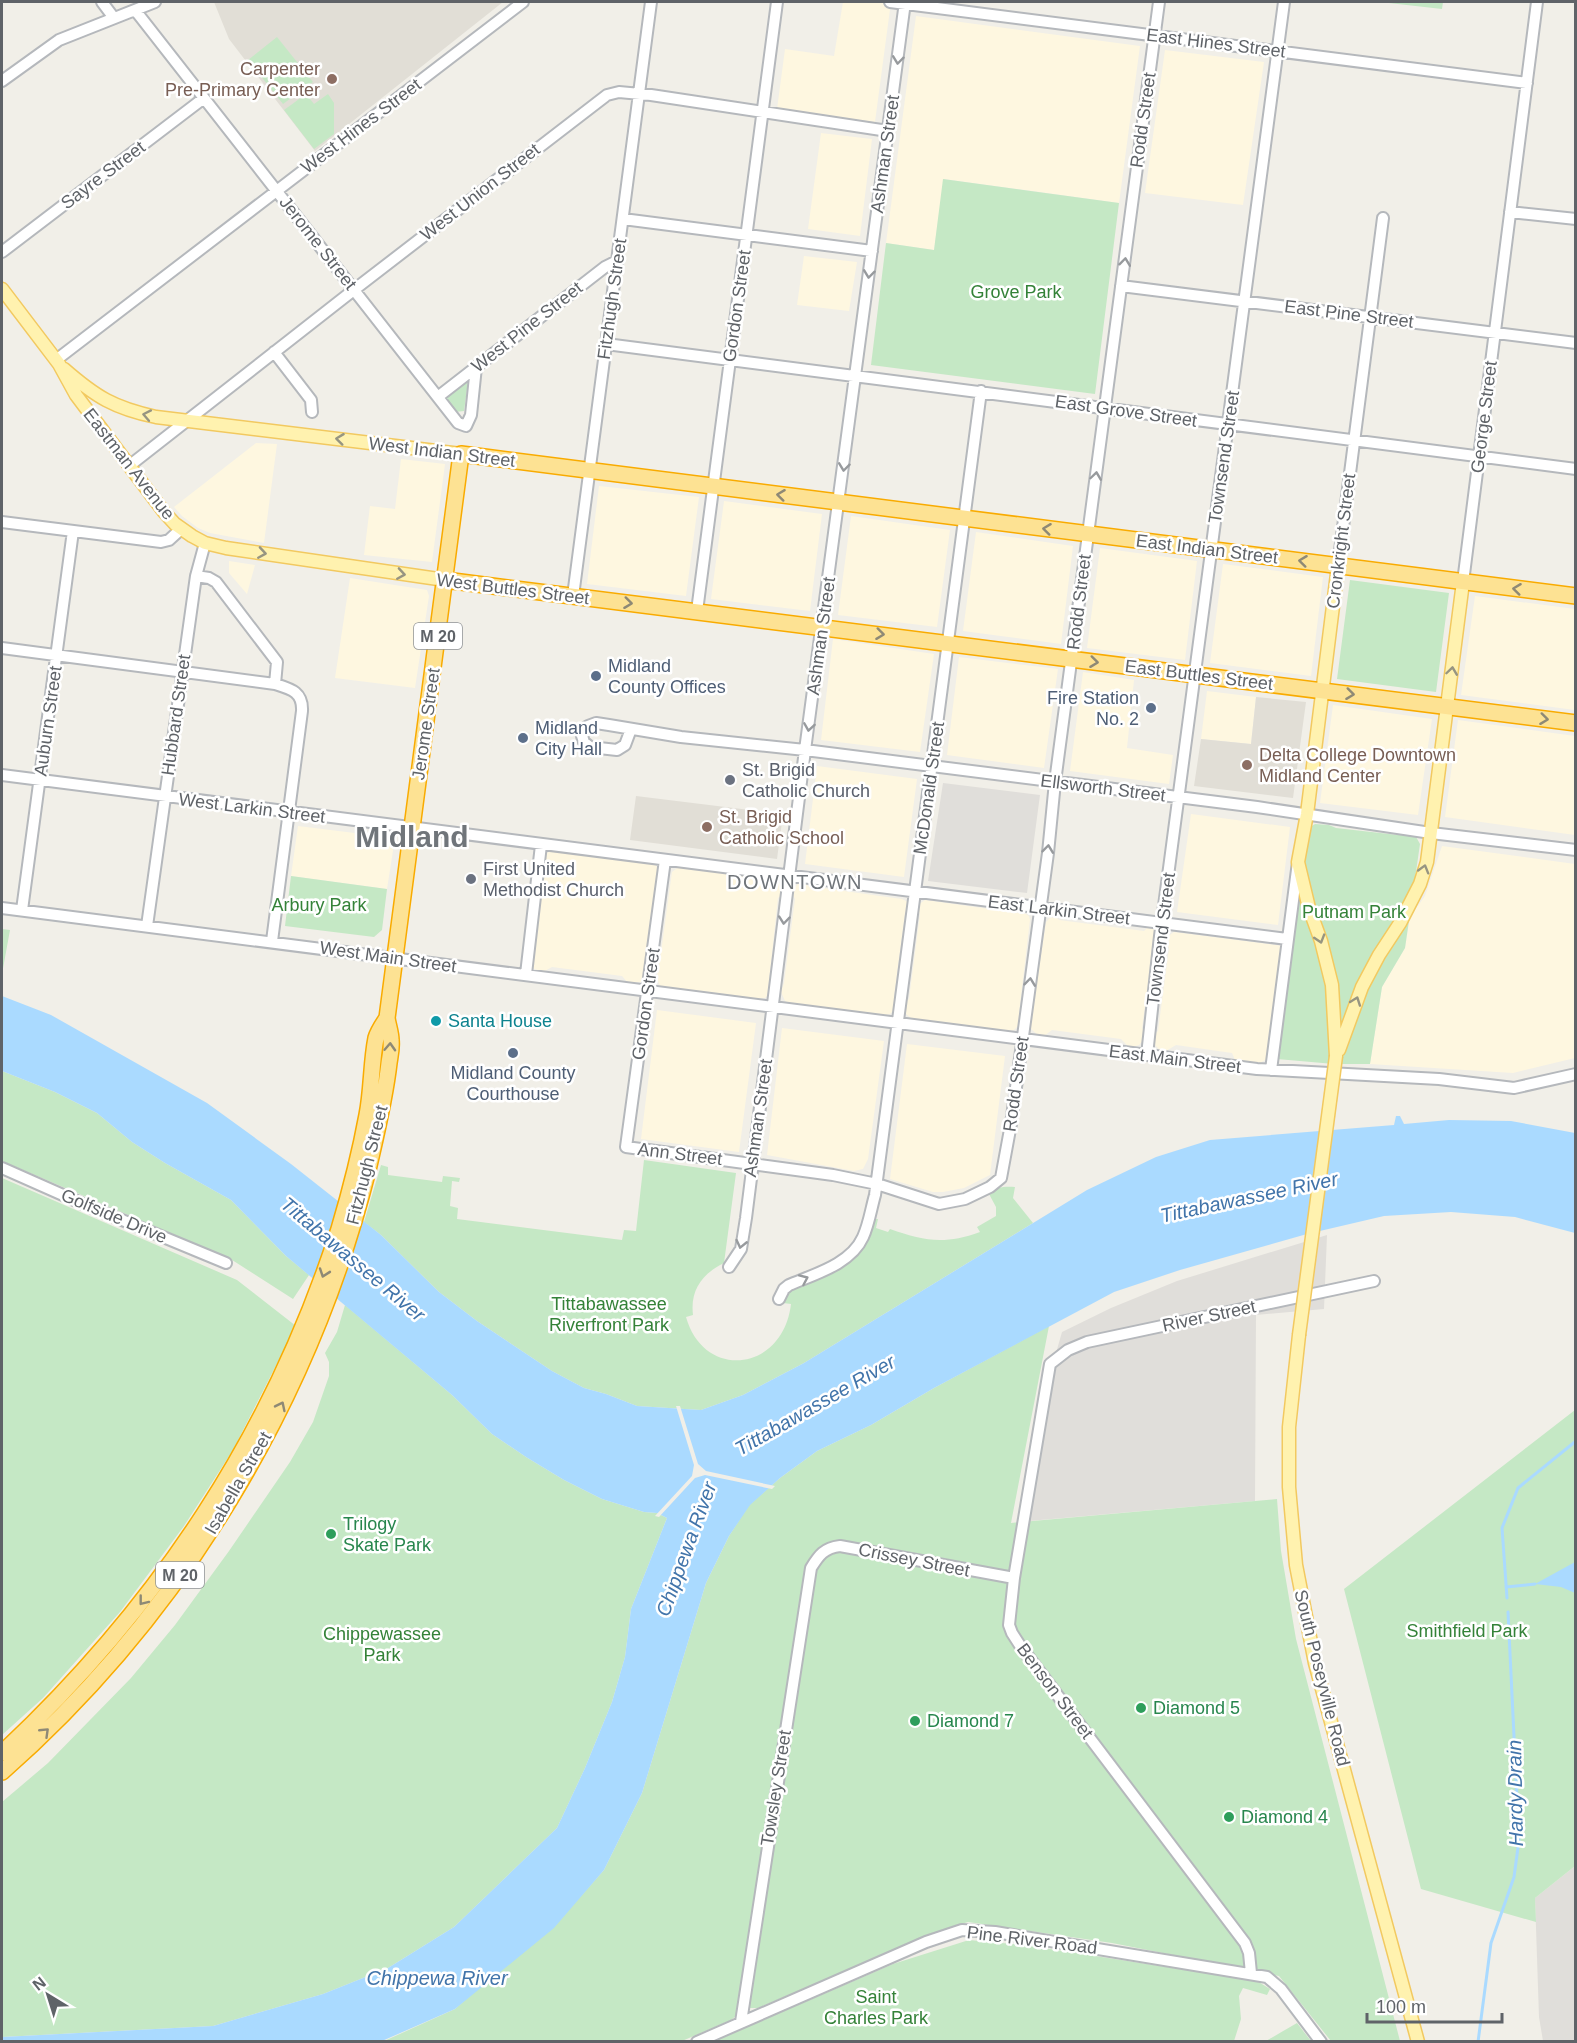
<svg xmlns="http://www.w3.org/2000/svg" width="1577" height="2043" font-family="Arial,sans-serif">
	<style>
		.commercial { fill: #fef7e0 }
		.industrial { fill: #e0deda }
		.education { fill: #e1ded6 }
		.green { fill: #c5e8c5 }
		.water { fill: #aadaff }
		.pier { fill: #f1efe8 }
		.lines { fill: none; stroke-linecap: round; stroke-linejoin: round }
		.stream { stroke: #aadaff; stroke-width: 3 }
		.minor-casing { stroke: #b5b8bc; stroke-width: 14 }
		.major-casing { stroke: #f2c960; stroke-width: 15 }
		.highway-casing { stroke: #f9ab00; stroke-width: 18 }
		.minor { stroke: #fff; stroke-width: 10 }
		.major { stroke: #fff2af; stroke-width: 12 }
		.highway { stroke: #fde293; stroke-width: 15 }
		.major-bridge-casing { stroke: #f2c960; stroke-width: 15; stroke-linecap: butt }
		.major-bridge { stroke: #fff2af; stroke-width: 12 }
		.oneway { stroke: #979a9d }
		.oneway2 { stroke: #979581 }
		.oneway3 { stroke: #8e8975 }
		.education-dot { fill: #8d6e63; stroke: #fff; stroke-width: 2 }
		.service-dot { fill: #5c6f8a; stroke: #fff; stroke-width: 2 }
		.worship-dot { fill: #6b7280; stroke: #fff; stroke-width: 2 }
		.culture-dot { fill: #0f9aa8; stroke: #fff; stroke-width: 2 }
		.leisure-dot { fill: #2e9e5b; stroke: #fff; stroke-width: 2 }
		.labels { text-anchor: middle; stroke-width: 5; stroke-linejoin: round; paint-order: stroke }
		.shield { fill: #fff; stroke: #8f9295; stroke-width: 1.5 }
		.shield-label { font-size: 16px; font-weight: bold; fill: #5f6368 }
		.street-label { font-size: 18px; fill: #5f6368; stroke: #fff }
		.education-label { font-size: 18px; fill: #785e54; stroke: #fff; text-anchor: start }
		.park-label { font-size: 18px; fill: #348238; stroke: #fff }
		.service-label { font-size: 18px; fill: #4e5e75; stroke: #fff; text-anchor: start }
		.worship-label { font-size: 18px; fill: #5b616d; stroke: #fff; text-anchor: start }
		.culture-label { font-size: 18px; fill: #0d838f; stroke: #fff; text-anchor: start }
		.leisure-label { font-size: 18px; fill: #27864d; stroke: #fff; text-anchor: start }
		.neighbourhood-label { font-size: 20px; letter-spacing: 1.5px; fill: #70757a; stroke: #fff }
		.water-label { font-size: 20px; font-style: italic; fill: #4174aa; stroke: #fff }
		.town-label { font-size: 30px; font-weight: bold; fill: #70757a; stroke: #fff }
	</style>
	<rect width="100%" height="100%" fill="#f1efe8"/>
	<path class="commercial" d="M843,2H891L875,122L777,109L785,49L834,56Z
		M916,16L1140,46L1119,203L944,179L934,250L886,243Z
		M1165,50L1264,62L1243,205L1145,193Z
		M821,133L872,139L860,236L808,229Z
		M804,256L857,262L849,311L797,305Z
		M256,443L277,444L264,543L210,533L198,528L182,516L174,507Z
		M401,459L445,464L432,562L364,555L370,506L395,509Z
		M599,486L699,497L686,596L587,584Z
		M724,501L822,514L810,611L711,599Z
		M851,516L950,530L937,627L838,615Z
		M976,532L1073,546L1061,644L963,631Z
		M1100,548L1197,561L1185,660L1087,648Z
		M229,561L255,565L247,594L229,573Z
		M1223,564L1323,577L1311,676L1210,663Z
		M350,578L427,590L429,596L415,688L335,678Z
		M1475,596L1575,609V710L1461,695Z
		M833,639L934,654L920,752L821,740Z
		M959,657L1058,669L1044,768L947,755Z
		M1083,672L1134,680L1127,748L1173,755L1169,784L1070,771Z
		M1207,691L1256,697L1251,744L1201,739Z
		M1333,705L1432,719L1418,815L1320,803Z
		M1458,720L1575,736V835L1445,817Z
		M817,766L917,779L904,877L805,864Z
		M1191,814L1290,827L1278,925L1177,912Z
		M298,826L395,838L387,889L291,876Z
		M1442,846L1575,864V1058L1513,1073L1370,1064L1382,987L1405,948L1410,917L1425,896Z
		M553,850L650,862L656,865L659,872L644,979L641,982L628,983L622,976L552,967L543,972L532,968L530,955L534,952L545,869L542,863L545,854Z
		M680,866L775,879L783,886L782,895L778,898L769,981L771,985L769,994L765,998L756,999L660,986L656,976L659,967L672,872Z
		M801,881L805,882L808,886L902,899L908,902V909L905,913L894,997L896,1001L894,1010L890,1014L885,1015L791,1004L785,1001L781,992L784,983L795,899L793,895L795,887Z
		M925,900L1026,914L1029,916L1030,920L1019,1013L1021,1017L1020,1024L1014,1030L1005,1032L918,1020L911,1018L906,1014L905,1002L909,999L920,914L917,910L918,905Z
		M1056,917L1059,920L1144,931L1147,928L1156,930L1157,944L1153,948L1142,1028L1145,1033L1144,1039L1139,1045L1130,1048L1121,1039L1052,1030L1044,1036L1038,1035L1030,1028L1046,922L1050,918Z
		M1174,932L1283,946L1267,1059L1258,1064L1235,1060L1232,1053L1176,1045L1166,1051H1161L1155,1045L1154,1034L1158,1031L1169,948L1166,944L1167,937Z
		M657,1010L756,1023L739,1152L641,1139Z
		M782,1028L884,1041L868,1159L863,1169L854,1171L767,1155Z
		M907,1044L1005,1056L990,1175L964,1188L943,1192H933L890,1179Z"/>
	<path class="industrial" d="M943,783L1040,795L1027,893L928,881Z
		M1327,1235L1324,1309L1256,1315L1255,1501L1029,1521L1054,1360L1062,1332L1111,1308L1177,1281Z
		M1575,1866V2041H1543L1539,2017L1535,1898Z"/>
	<path class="education" d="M214,2H503L315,151L229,39Z
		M1256,697L1306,702L1293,798L1194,786L1201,739L1251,744Z
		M636,796L783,814L777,859L630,840Z"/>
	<path class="green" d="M1380,2H1443L1442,9Z
		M277,37L313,82L283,104L248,60Z
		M306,94L314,104L328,94L334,103V134L314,149L284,110Z
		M943,179L1119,203L1095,394L871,365L886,243L934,250Z
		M467,380L468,382L464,411L455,412L445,398Z
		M1350,580L1449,593L1436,692L1337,679Z
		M1315,824L1329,825L1336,828L1398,835H1415L1420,844L1405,948L1382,987L1370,1064H1334L1277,1059L1309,828Z
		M291,876L387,889L382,930L374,937L285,926Z
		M2,929L10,930L2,974Z
		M2,1071L55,1092L97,1113L132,1142L165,1163L231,1200L286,1256L309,1275L293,1299L229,1258L2,1161Z
		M644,1160L736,1173L724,1263C702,1274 690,1290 693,1315L686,1317C704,1381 783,1372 791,1304L783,1303V1298L786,1293C810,1280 844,1274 861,1251C868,1242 870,1230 874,1219H878L876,1228L888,1232L890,1229C924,1241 944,1245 980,1232L977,1227L996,1216V1207L989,1194C996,1187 1005,1186 1015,1187L1013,1198L1033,1223L804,1363L743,1395L701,1410L637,1406L606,1394L584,1388L552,1371L477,1321L439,1292L381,1235L364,1222L381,1165L388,1167V1175L442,1182L443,1176L460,1178L459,1182L452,1181L450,1206L458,1208L457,1219L622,1240L624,1230L636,1231Z
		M2,1178L237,1280L296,1326L233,1450L184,1526L120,1612L43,1698L2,1735Z
		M345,1305L452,1395L492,1434L526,1457L564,1480L602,1499L644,1512L657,1513L667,1518L631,1609L625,1657L612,1702L585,1768L557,1828L454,1927L388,1968L323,1994L213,2026L2,2037V1802L48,1763L131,1678L175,1625L229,1551L290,1462L313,1422L329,1376V1362L325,1353L337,1332Z
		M1049,1326L1011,1523L1277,1499L1281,1551L1296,1639L1400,2041H1331L1279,1976L1112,1943L968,1922L945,1929L758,2008H740L737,2015L731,2020L682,2041L382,2042L455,2009L580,1897L604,1870L642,1793L706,1583L729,1536L749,1505L780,1478L817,1451L871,1425L934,1388Z
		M1575,1410V1866L1535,1898L1536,1922L1421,1889L1344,1589Z
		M969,1940L1024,1945L1257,1981L1270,1989L1267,1995L1243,1988L1239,1996L1241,2019L1234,2041L712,2042L893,1964Z
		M1297,2023L1311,2041H1266Z"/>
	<path class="water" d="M2,996L51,1015L207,1103L291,1164L381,1235L439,1292L477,1321L552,1371L584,1388L606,1394L637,1406L701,1410L743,1395L804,1363L1087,1190L1156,1157L1210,1140L1394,1125L1396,1116H1400L1404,1124L1449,1120L1511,1121L1575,1133V1233L1515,1217L1451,1212L1384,1216L1307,1234L1180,1270L1114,1292L934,1388L871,1425L817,1451L780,1478L750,1505L729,1536L706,1583L642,1793L604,1870L554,1928L455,2009L382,2041H2V2037L213,2026L323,1994L388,1968L454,1927L557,1828L585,1768L612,1702L625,1657L631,1609L667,1518L657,1513L644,1512L602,1499L564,1480L526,1457L492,1434L452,1395L286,1256L231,1200L165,1163L132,1142L97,1113L55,1092L2,1071Z
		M1575,1562V1593L1561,1587L1535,1584Z"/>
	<path class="pier" d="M676,1406H680L698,1464L706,1471L775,1486L772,1489L705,1475L695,1478L659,1517L655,1516L692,1476L694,1465Z"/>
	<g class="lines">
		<path class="stream" d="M1506,1587L1535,1584
			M1507,1598L1502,1528L1518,1488L1576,1441
			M1478,2042L1491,1943L1514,1877L1519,1840L1508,1612"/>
		<g class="minor-casing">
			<path id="minor" d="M102,2L114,18
				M890,2L1527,83
				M135,10L458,423L466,426L471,415L476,367
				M2,81L59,40L155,2
				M1510,212L1576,219
				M623,219L872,251
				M2,252L204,98
				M1121,286L1576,343
				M606,344L1576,469
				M274,352L311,400L312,412
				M56,360L523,2
				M439,396L605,267L617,261
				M129,466L355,289L607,95L619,92L651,95L888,131
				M2,522L161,542L169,540L181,529
				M205,543L196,576L209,578L216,582L277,662L275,684
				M1338,566L1383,218
				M1463,582L1537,2
				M573,596L651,2
				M697,611L777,2
				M2,648L275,684C291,689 303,692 302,711L272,941
				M631,729L625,745L617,750L590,747L584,742L582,736L583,730L588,726L596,723L609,725L681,737L805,750L1257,807L1431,833L1576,850
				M2,775L1287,939
				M665,860L626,1147L833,1175L877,1184L939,1204L965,1199L990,1187L1001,1178L1011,1124L1048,853L1055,782L1159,2
				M2,908L1257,1069L1439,1079L1514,1088L1576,1074
				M22,910L73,531
				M147,926L196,576
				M526,974L541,845
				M1147,1055L1160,936L1284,2
				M1271,1070L1298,862
				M2,1168L81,1203L226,1263
				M729,1267L741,1249L746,1218L805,750L905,2
				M779,1299L784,1289L789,1285C815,1274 851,1264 863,1237C869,1224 871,1209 875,1195L981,391
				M1251,1973L1249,1953L1245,1943L1021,1647L1012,1633L1009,1625L1014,1578L1050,1364L1068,1350L1087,1342L1374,1281
				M741,2022L811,1568C819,1555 824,1548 840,1546L1014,1578
				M697,2042L926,1942L962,1930L995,1932L1267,1977L1281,1989L1321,2042"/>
		</g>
		<g class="major-casing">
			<path id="major" d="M2,289L59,364L76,395L164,512L175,524L192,536L205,543L226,548L445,580
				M64,369C96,397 114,408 156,417L461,454
				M1339,1050L1362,987L1379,955L1400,923L1420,884L1427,862L1463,582
				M1336,1056L1332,985L1321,941L1309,908L1298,862L1307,814L1338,566
				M1299,1335L1289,1427V1487L1296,1565L1315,1663L1418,2042"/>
		</g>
		<g class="highway-casing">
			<path id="highway" d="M445,580L1576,723
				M2,1753C159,1606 273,1435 339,1229C350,1192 360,1153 367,1115C372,1090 371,1063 376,1038C378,1031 383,1024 387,1018
				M2,1772C181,1615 310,1401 368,1170C376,1135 385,1099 389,1063C390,1056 392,1048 391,1040C391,1033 388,1025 387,1018L461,454L1576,596"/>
		</g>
		<use href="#minor" class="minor"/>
		<use href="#major" class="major"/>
		<use href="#highway" class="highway"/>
		<g class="major-bridge-casing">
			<path id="major-bridge" d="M1299,1335L1336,1056"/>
		</g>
		<use href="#major-bridge" class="major-bridge"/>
	</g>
	<defs><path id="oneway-chevron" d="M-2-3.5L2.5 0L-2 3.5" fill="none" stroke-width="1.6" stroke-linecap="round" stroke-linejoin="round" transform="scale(1.5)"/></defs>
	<g class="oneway">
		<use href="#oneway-chevron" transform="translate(898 60) rotate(97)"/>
		<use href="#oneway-chevron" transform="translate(1125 262) rotate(-83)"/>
		<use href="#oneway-chevron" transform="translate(869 274) rotate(97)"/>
		<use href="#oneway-chevron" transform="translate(844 467) rotate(97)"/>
		<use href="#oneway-chevron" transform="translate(1096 476) rotate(-82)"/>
		<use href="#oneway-chevron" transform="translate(809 727) rotate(99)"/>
		<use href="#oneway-chevron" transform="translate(1048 849) rotate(-83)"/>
		<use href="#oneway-chevron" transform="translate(784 920) rotate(96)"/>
		<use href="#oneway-chevron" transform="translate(1030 982) rotate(-83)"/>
		<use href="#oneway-chevron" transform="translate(741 1244) rotate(103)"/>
		<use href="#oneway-chevron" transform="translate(804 1279) rotate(-24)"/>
	</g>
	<g class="oneway2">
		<use href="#oneway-chevron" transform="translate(147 415) rotate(-169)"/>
		<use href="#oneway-chevron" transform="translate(340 439) rotate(-173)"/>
		<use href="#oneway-chevron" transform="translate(262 553) rotate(9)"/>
		<use href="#oneway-chevron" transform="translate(401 574) rotate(9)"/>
		<use href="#oneway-chevron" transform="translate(1452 671) rotate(-82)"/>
		<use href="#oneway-chevron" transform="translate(1424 869) rotate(-74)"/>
		<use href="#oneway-chevron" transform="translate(1320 939) rotate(73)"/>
		<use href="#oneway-chevron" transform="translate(1356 1001) rotate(-70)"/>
	</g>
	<g class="oneway3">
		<use href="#oneway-chevron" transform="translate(781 495) rotate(-173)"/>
		<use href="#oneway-chevron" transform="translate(1047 529) rotate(-173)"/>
		<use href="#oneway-chevron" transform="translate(1303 561) rotate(-173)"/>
		<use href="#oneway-chevron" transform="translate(1517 589) rotate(-173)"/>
		<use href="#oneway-chevron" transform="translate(628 603) rotate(7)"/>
		<use href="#oneway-chevron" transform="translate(880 634) rotate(7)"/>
		<use href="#oneway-chevron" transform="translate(1094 662) rotate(7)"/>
		<use href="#oneway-chevron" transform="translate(1350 694) rotate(7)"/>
		<use href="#oneway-chevron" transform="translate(1544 719) rotate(7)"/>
		<use href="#oneway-chevron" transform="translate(390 1047) rotate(-87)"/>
		<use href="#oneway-chevron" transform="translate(324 1273) rotate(109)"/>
		<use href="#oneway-chevron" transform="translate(281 1406) rotate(-64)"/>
		<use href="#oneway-chevron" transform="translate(143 1601) rotate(128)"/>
		<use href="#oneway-chevron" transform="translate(45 1732) rotate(-44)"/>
	</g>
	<g class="education-dot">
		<circle cx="332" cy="79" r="6"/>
		<circle cx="1247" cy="765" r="6"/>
		<circle cx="707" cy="827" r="6"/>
	</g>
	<g class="service-dot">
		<circle cx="596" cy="676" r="6"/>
		<circle cx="1151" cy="708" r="6"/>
		<circle cx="523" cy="738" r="6"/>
		<circle cx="513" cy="1053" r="6"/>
	</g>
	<g class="worship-dot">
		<circle cx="730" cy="780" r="6"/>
		<circle cx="471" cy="879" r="6"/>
	</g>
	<circle class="culture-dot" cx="436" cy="1021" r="6"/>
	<g class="leisure-dot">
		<circle cx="331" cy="1534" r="6"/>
		<circle cx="1141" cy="1708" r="6"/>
		<circle cx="915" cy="1721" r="6"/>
		<circle cx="1229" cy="1817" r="6"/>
	</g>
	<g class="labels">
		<g class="shield">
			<rect x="414" y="623" width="48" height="26" rx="4.5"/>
			<rect x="156" y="1562" width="48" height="26" rx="4.5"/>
		</g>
		<g class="shield-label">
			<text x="438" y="642">M 20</text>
			<text x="180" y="1581">M 20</text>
		</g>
		<g class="street-label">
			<text transform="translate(1216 43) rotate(7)" y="6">East Hines Street</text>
			<text transform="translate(1143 120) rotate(-82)" y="6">Rodd Street</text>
			<text transform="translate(361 126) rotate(-37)" y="6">West Hines Street</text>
			<text transform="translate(885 154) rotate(-82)" y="6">Ashman Street</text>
			<text transform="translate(103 175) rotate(-37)" y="6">Sayre Street</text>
			<text transform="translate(480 192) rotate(-38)" y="6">West Union Street</text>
			<text transform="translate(318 243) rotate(52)" y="6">Jerome Street</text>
			<text transform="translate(612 299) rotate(-82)" y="6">Fitzhugh Street</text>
			<text transform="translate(737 306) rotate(-82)" y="6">Gordon Street</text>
			<text transform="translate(1349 314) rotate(7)" y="6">East Pine Street</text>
			<text transform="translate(527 327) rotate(-38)" y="6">West Pine Street</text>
			<text transform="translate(1126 411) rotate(8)" y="6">East Grove Street</text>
			<text transform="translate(1484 417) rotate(-83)" y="6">George Street</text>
			<text transform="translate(442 452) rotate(7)" y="6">West Indian Street</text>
			<text transform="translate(1224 457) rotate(-82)" y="6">Townsend Street</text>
			<text transform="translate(129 464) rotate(52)" y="6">Eastman Avenue</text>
			<text transform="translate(1341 541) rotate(-83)" y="6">Cronkright Street</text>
			<text transform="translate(1207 549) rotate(7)" y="6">East Indian Street</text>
			<text transform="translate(513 589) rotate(7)" y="6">West Buttles Street</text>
			<text transform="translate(1079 602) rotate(-83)" y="6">Rodd Street</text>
			<text transform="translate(821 636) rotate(-82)" y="6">Ashman Street</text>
			<text transform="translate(1199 675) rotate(7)" y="6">East Buttles Street</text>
			<text transform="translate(176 715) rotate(-82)" y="6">Hubbard Street</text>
			<text transform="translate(48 721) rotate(-82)" y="6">Auburn Street</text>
			<text transform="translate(426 724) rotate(-82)" y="6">Jerome Street</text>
			<text transform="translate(929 788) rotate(-82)" y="6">McDonald Street</text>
			<text transform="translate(1103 788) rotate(7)" y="6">Ellsworth Street</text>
			<text transform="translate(252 808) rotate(7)" y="6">West Larkin Street</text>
			<text transform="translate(1059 910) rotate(7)" y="6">East Larkin Street</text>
			<text transform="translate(1161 939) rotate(-83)" y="6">Townsend Street</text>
			<text transform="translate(388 957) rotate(8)" y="6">West Main Street</text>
			<text transform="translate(646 1004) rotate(-82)" y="6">Gordon Street</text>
			<text transform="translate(1175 1059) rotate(7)" y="6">East Main Street</text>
			<text transform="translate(1016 1084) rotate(-82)" y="6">Rodd Street</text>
			<text transform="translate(758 1118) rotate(-82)" y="6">Ashman Street</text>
			<text transform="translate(680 1154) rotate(7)" y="6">Ann Street</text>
			<text transform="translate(367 1165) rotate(-76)" y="6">Fitzhugh Street</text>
			<text transform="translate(114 1216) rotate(23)" y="6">Golfside Drive</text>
			<text transform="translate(1209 1316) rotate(-12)" y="6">River Street</text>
			<text transform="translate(238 1483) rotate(-60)" y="6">Isabella Street</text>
			<text transform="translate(914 1560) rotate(11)" y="6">Crissey Street</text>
			<text transform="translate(1322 1678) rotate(76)" y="6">South Poseyville Road</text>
			<text transform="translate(1055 1691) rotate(53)" y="6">Benson Street</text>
			<text transform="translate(776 1788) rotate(-81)" y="6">Towsley Street</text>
			<text transform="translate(1032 1940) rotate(7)" y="6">Pine River Road</text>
		</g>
		<g class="education-label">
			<text x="320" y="75" text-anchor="end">Carpenter<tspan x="320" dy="21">Pre-Primary Center</tspan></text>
			<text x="1259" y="761">Delta College Downtown<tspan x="1259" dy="21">Midland Center</tspan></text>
			<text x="719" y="823">St. Brigid<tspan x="719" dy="21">Catholic School</tspan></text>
		</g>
		<g class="park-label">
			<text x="1016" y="298">Grove Park</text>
			<text x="319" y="911">Arbury Park</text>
			<text x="1354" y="918">Putnam Park</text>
			<text x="609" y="1310">Tittabawassee<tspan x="609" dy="21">Riverfront Park</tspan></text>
			<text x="1467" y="1637">Smithfield Park</text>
			<text x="382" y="1640">Chippewassee<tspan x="382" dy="21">Park</tspan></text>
			<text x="876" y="2003">Saint<tspan x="876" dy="21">Charles Park</tspan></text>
		</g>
		<g class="service-label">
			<text x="608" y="672">Midland<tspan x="608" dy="21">County Offices</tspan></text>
			<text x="1139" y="704" text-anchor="end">Fire Station<tspan x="1139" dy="21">No. 2</tspan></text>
			<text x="535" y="734">Midland<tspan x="535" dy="21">City Hall</tspan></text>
			<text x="513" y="1079" text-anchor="middle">Midland County<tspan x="513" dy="21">Courthouse</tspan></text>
		</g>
		<g class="worship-label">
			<text x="742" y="776">St. Brigid<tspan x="742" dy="21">Catholic Church</tspan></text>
			<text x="483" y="875">First United<tspan x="483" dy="21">Methodist Church</tspan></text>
		</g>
		<g class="culture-label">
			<text x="448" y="1027">Santa House</text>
		</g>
		<g class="leisure-label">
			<text x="343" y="1530">Trilogy<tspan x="343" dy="21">Skate Park</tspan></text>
			<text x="1153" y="1714">Diamond 5</text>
			<text x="927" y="1727">Diamond 7</text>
			<text x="1241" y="1823">Diamond 4</text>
		</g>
		<g class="neighbourhood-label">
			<text x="795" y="889">DOWNTOWN</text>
		</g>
		<g class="water-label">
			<text transform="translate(1249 1197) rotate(-12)" y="7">Tittabawassee River</text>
			<text transform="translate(353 1259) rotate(40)" y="7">Tittabawassee River</text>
			<text transform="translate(815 1405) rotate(-30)" y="7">Tittabawassee River</text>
			<text transform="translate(686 1549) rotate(-70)" y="7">Chippewa River</text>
			<text transform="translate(1515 1793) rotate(-91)" y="7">Hardy Drain</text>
			<text x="437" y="1985">Chippewa River</text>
		</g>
		<g class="town-label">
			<text x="412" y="847">Midland</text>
		</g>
	</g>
	<rect width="1577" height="2043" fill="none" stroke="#5f6368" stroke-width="6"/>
	<g transform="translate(48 1995) rotate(322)" stroke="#ffffff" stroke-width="4.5" paint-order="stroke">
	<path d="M0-4.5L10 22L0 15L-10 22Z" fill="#5f6368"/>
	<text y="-9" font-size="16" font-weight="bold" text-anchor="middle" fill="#5f6368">N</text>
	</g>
	<path d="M1367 2013v9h135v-9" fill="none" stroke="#5f6368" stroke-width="3"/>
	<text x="1376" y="2013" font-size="18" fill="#5f6368" stroke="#ffffff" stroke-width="4.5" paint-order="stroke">100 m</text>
</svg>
